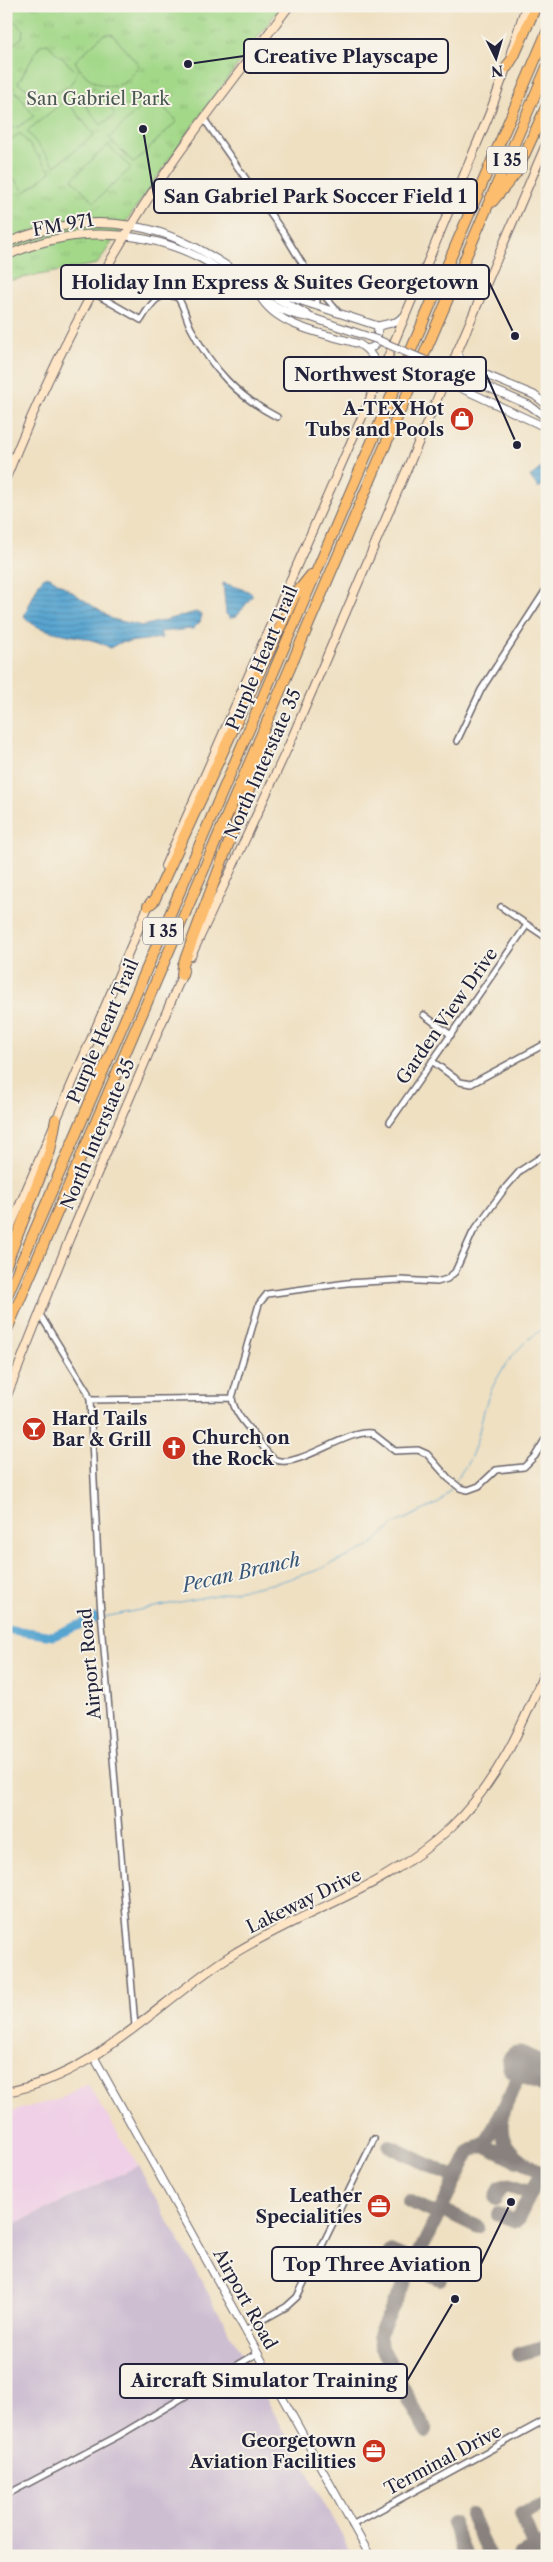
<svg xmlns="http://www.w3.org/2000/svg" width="553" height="2562" font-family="'Libre Caslon Text',serif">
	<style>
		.built { fill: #efd0e6 }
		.industrial { fill: #cdbed2 }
		.park { fill: url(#park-tufts); stroke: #627d62 }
		.pitch { fill: #a3d889; stroke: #627d62 }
		.water { fill: url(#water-rules); stroke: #3c6386 }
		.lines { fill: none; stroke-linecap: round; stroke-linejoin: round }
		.stream { stroke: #57a4d0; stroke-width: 1 }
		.river { stroke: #57a4d0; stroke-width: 9 }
		.taxiway { stroke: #88817e; stroke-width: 14 }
		.runway { stroke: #88817e; stroke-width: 35 }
		.minor-casing { stroke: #6a646a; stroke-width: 8 }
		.tertiary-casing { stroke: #6a646a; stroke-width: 9 }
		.secondary-casing { stroke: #6a646a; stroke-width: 10 }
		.motorway-casing { stroke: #6a646a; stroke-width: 12 }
		.minor { stroke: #fff; stroke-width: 5 }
		.tertiary { stroke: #fff; stroke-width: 7 }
		.secondary { stroke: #fee5c5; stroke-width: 8 }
		.motorway { stroke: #fcbd6e; stroke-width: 10 }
		.tertiary-bridge-casing { stroke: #6a646a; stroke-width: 9; stroke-linecap: butt }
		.tertiary-bridge { stroke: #fff; stroke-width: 7 }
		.labels { text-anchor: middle; stroke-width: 4; stroke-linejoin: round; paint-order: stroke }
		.shield { fill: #f7f3e8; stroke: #62616f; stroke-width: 1 }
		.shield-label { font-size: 16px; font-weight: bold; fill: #22223b }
		.park-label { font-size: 18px; fill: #495952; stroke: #f7f3e8 }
		.street-label { font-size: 18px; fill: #22223b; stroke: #f7f3e8 }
		.poi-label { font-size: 18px; font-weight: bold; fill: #22223b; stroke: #f7f3e8; text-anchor: end }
		.water-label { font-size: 19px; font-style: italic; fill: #375677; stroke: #f7f3e8 }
		.leader { fill: none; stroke: #22223b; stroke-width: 2 }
		.callout-dot { fill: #22223b; stroke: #f7f3e8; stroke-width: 2 }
		.callout { fill: #f7f3e8; stroke: #22223b; stroke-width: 2 }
		.callout-label { font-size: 19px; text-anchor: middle; font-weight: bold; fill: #22223b }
	</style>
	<defs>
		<pattern id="park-tufts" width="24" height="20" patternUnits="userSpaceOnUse" patternTransform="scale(1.25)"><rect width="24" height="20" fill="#a3d889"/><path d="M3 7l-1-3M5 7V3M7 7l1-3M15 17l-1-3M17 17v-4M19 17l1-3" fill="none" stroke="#8cb977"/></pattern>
		<pattern id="water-rules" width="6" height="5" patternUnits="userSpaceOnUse" patternTransform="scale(1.25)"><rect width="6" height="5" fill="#57a4d0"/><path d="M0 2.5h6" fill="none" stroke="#4885aa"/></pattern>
	</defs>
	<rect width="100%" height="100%" fill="#f7f3e8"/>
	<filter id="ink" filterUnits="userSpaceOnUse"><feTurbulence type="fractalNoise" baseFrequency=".02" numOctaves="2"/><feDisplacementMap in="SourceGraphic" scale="10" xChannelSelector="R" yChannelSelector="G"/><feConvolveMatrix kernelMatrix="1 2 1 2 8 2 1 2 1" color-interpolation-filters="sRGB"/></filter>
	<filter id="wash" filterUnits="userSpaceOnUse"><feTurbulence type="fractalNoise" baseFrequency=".0096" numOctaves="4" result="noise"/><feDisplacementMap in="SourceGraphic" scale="20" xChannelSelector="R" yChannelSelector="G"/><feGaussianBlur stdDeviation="1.12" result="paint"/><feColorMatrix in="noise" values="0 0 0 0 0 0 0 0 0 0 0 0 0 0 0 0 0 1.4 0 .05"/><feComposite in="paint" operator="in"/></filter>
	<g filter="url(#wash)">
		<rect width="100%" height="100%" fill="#efe0c2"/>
		<path class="built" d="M87,2083L138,2166L6,2228V2113L59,2099Z"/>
		<path class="industrial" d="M138,2166L353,2556H6V2228Z"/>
		<path class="park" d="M6,6H281L188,132L97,264L6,281Z"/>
		<path class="pitch" d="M6,14L23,29L22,38L6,49Z
			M104,34H112L139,65C136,69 133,74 130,78C111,97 84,80 75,61Z
			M47,44L77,72C68,100 36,97 18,83L40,45Z
			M6,78L34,116L18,127L6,129Z
			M94,87L115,114L101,125L80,98Z
			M152,96L177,121L134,163L109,138Z
			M66,100L94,135L55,166L27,131Z
			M20,133L51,172L25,192L6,168V144Z
			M108,145L131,168L94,202L72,179Z"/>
		<path class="water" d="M547,463V482L539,488L530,477Z
			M45,576L50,577L112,619L142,626L196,612L202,615L200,622L193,629L160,632L162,638L119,643L110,648C87,632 40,638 24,616L39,583Z
			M223,583L248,591L253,595L237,616L230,618L226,614Z"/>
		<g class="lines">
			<path class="stream" d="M456,1480C461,1472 469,1463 472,1454C480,1436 481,1416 488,1398C498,1371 521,1340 547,1327
				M104,1617L276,1583L315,1571L369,1547L394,1524L439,1503L451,1489"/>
			<path class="river" d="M6,1629L53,1636L96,1618"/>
			<path class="taxiway" d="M530,2068C518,2075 515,2083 510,2095C489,2138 509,2157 547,2175
				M389,2146L456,2178
				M478,2146L488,2147L517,2161
				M496,2199L501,2187L507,2185L531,2193
				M409,2201L438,2215
				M441,2209L478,2227
				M498,2214L516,2221L518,2219L541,2173
				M390,2251L415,2262
				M413,2266L440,2279
				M518,2354L547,2346
				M426,2431L381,2346L379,2335L469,2152L487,2141L503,2108
				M471,2515L489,2556
				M452,2523L466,2556
				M534,2547L547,2541
				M519,2556L535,2549
				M538,2556L521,2514L547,2504"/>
			<path class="runway" d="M519,2063L547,2076"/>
		</g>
	</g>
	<g filter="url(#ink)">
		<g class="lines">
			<g class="minor-casing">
				<path id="minor" d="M204,119L283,232L316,286L339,313
					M92,292L141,320C150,305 159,289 178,298C185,308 186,320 192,330C212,369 238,397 277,417
					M312,305L317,302L316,286
					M457,741L481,690L547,588
					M501,907L547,938
					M424,1015L451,1035
					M432,1061L460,1082L471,1084L547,1043
					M390,1122L527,925
					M547,1153L521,1170L506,1187L473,1232L455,1272L447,1279L437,1282L400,1280L347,1283L267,1294L259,1304L232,1398C234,1413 247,1426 256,1437C262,1445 268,1456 276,1460C298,1469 347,1429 372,1433L395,1451L418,1450L427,1454L449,1479L460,1488L468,1490L479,1486L496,1470L524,1467L535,1456L547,1436
					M39,1313L87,1391L90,1400L100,1600L135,2026
					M90,1400L232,1398
					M245,2330L286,2307L297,2297L374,2139
					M6,2495L118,2436L258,2353
					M352,2525L547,2419"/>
			</g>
			<g class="tertiary-casing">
				<path id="tertiary" d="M132,226C187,234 228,267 273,296C285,304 299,308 310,317
					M126,236C152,239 177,246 200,258C230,273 277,317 310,317
					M271,291L378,326L396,322L403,317
					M261,298C279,328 327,334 359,344C372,352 376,361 380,376
					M366,349L373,347L377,343L378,326
					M457,351L461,362L465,366L534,395L547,405
					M443,384H452L547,428
					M529,405L547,418
					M94,2057L370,2556"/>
			</g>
			<g class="secondary-casing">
				<path id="secondary" d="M511,52L526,6
					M6,243C48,226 88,218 132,226
					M6,256C44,238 84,231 126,236
					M6,478C44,382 89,292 144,205C188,136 240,72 289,6
					M165,866L380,376L489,115L508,63
					M191,956L289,745L547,142
					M6,1237L150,902
					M6,1398L70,1237L184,971
					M6,2092C96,2076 156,2003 230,1956C306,1908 384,1891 451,1827C498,1782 523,1725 547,1666"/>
			</g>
			<g class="motorway-casing">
				<path id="motorway" d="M507,67L514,56L536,6
					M492,202L516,173L547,105
					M148,906L154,901L295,595L311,575
					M182,975L183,965L264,749
					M6,1265L50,1151L56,1119
					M6,1298L547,32
					M6,1332L547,67"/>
			</g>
			<use href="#minor" class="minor"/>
			<use href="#tertiary" class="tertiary"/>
			<use href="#secondary" class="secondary"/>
			<use href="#motorway" class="motorway"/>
			<g class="tertiary-bridge-casing">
				<path id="tertiary-bridge" d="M310,317L378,340L529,405"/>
			</g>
			<use href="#tertiary-bridge" class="tertiary-bridge"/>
		</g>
	</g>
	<defs>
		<g id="shop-disc" transform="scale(1.25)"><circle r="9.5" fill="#c8321e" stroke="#f7f3e8"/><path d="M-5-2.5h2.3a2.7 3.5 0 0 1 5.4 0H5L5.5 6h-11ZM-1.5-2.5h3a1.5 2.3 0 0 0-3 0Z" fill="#fff"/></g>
		<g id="bar-disc" transform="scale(1.25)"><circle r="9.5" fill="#c8321e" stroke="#f7f3e8"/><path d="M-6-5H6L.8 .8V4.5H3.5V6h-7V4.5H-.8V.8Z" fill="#fff"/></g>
		<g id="church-disc" transform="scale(1.25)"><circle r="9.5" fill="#c8321e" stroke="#f7f3e8"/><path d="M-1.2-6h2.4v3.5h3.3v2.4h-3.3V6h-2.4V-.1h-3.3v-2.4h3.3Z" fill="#fff"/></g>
		<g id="office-disc" transform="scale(1.25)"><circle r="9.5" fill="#c8321e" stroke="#f7f3e8"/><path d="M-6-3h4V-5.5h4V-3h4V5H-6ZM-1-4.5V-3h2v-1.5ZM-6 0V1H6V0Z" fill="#fff"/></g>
	</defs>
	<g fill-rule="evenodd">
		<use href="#shop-disc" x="462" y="419"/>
		<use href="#bar-disc" x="34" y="1429"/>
		<use href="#church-disc" x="174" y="1448"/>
		<use href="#office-disc" x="379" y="2206"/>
		<use href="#office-disc" x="374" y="2451"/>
	</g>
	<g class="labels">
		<g class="shield">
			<rect x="487" y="146.5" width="40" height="27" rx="4"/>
			<rect x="143" y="917.5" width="40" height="27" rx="4"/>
		</g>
		<g class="shield-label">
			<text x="507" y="166">I 35</text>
			<text x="163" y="937">I 35</text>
		</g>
		<g class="park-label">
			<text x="98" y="105">San Gabriel Park</text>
		</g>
		<g class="street-label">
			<text transform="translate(63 225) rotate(-10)" y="6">FM 971</text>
			<text transform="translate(262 658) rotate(-67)" y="6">Purple Heart Trail</text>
			<text transform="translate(263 764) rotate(-66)" y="6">North Interstate 35</text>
			<text transform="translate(447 1016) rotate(-55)" y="6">Garden View Drive</text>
			<text transform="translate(103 1031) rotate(-67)" y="6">Purple Heart Trail</text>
			<text transform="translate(98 1134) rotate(-67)" y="6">North Interstate 35</text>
			<text transform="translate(90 1664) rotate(-95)" y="6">Airport Road</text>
			<text transform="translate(304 1901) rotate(-26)" y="6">Lakeway Drive</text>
			<text transform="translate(245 2299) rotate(61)" y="6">Airport Road</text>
			<text transform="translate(443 2460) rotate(-28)" y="6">Terminal Drive</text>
		</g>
		<g class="poi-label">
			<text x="444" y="415">A-TEX Hot<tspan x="444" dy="21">Tubs and Pools</tspan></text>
			<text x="52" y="1425" text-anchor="start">Hard Tails<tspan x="52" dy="21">Bar &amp; Grill</tspan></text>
			<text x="192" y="1444" text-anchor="start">Church on<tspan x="192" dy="21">the Rock</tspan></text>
			<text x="362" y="2202">Leather<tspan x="362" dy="21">Specialities</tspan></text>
			<text x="356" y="2447">Georgetown<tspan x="356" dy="21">Aviation Facilities</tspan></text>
		</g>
		<g class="water-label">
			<text transform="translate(241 1572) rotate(-13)" y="7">Pecan Branch</text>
		</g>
	</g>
	<path class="leader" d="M188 64L244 56M143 129L154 196M515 336L489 282M517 445L486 374M511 2202L481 2264M455 2299L407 2381"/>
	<g class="callout-dot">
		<circle cx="188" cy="64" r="5"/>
		<circle cx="143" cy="129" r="5"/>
		<circle cx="515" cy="336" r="5"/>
		<circle cx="517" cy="445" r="5"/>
		<circle cx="511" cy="2202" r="5"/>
		<circle cx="455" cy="2299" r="5"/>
	</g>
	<g class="callout">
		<rect x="244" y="39" width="204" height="34" rx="5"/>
		<rect x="154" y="179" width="323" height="34" rx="5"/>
		<rect x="61" y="265" width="428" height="34" rx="5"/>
		<rect x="284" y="357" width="202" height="34" rx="5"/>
		<rect x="272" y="2247" width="209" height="34" rx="5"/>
		<rect x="120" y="2364" width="287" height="34" rx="5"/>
	</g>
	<g class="callout-label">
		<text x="346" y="63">Creative Playscape</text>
		<text x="315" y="203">San Gabriel Park Soccer Field 1</text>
		<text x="275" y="289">Holiday Inn Express &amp; Suites Georgetown</text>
		<text x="385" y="381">Northwest Storage</text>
		<text x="377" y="2271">Top Three Aviation</text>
		<text x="264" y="2387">Aircraft Simulator Training</text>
	</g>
	<rect width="553" height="2562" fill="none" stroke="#f7f3e8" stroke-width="25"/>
	<g transform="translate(496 58) rotate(175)" stroke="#f7f3e8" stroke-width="4" paint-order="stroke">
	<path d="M0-4L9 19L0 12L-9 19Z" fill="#22223b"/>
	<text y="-8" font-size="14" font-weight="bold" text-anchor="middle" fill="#22223b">N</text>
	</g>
</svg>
